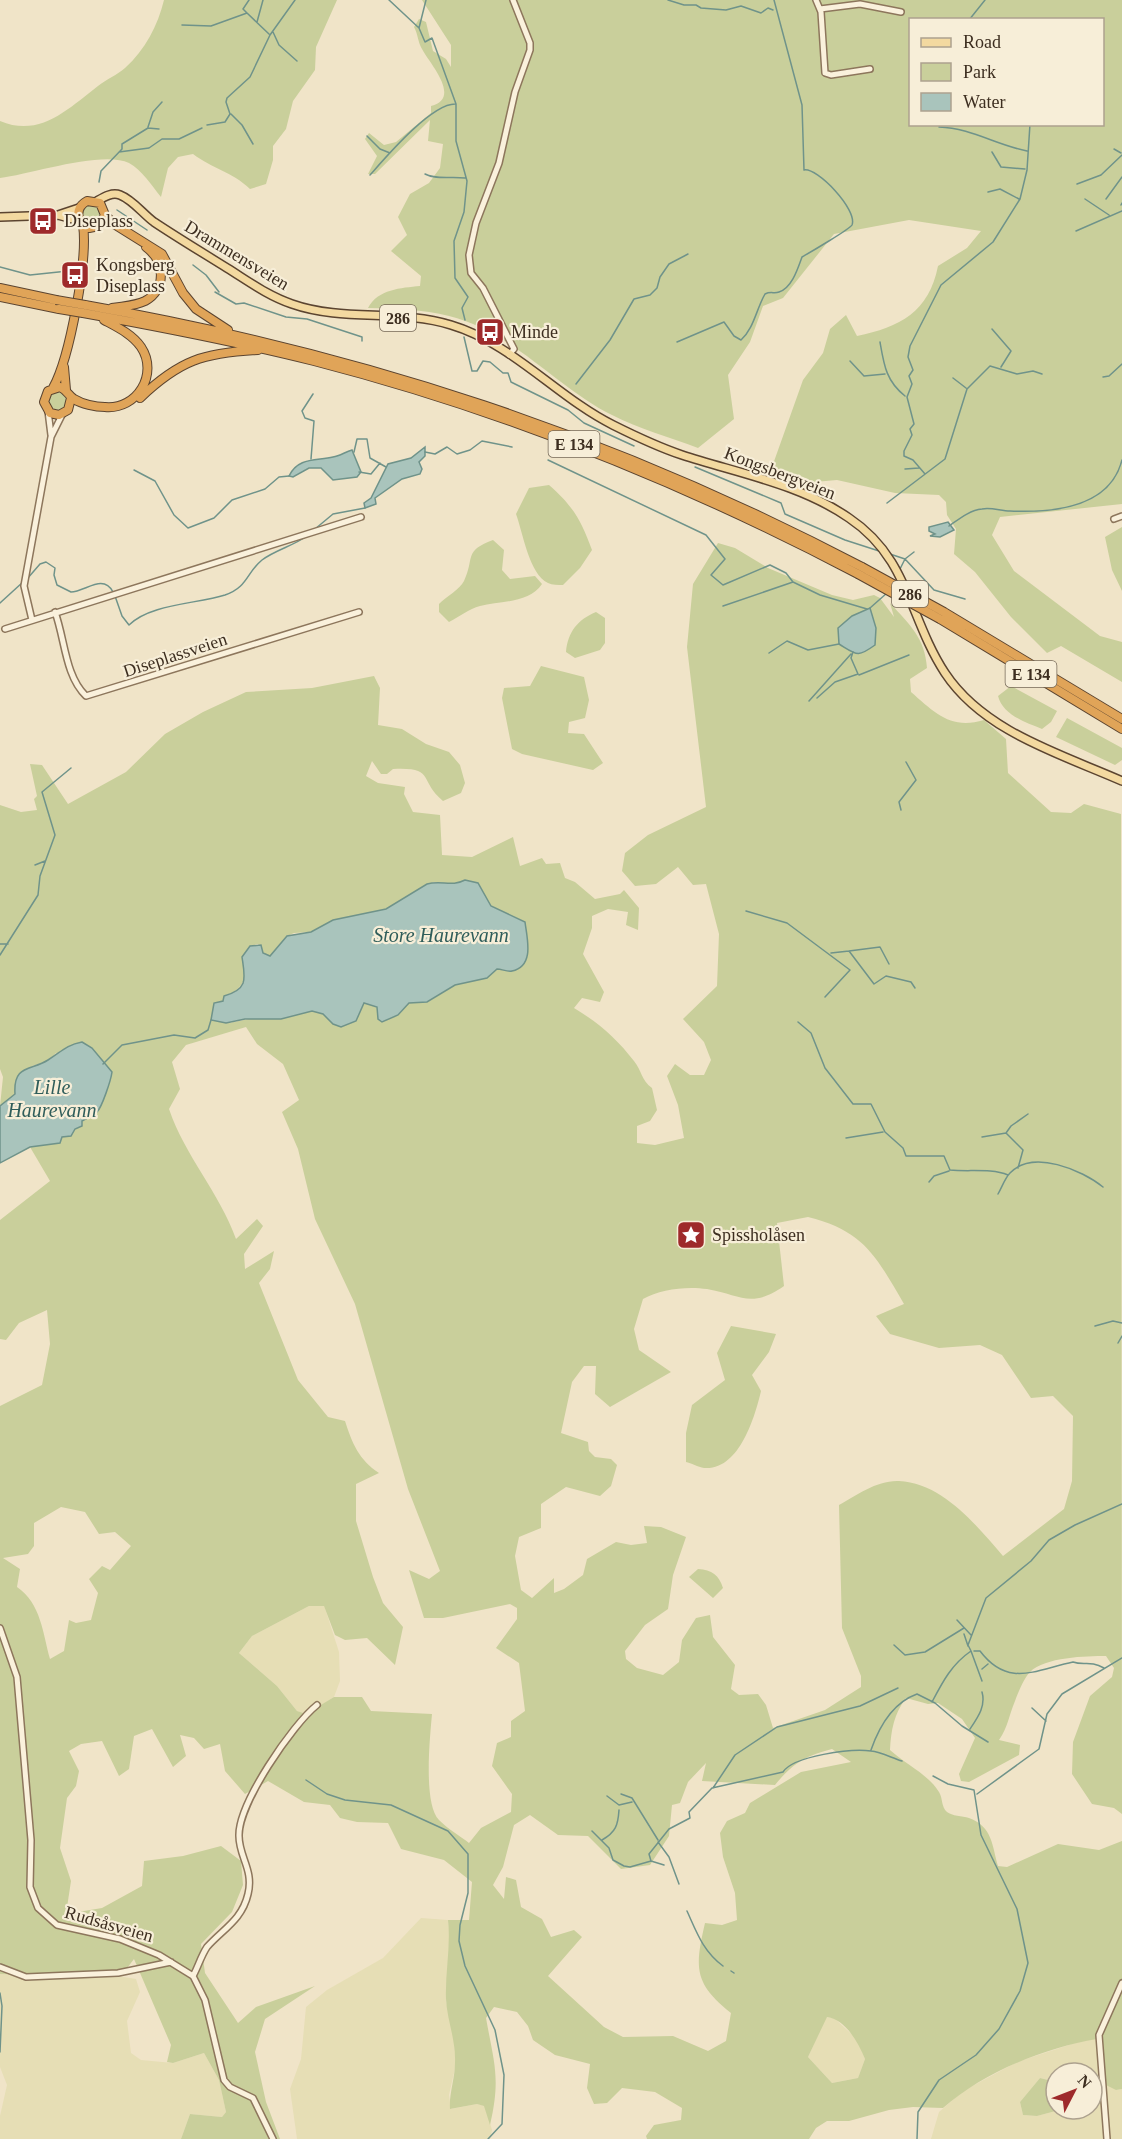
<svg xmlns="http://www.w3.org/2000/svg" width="1122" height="2139" font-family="'Times New Roman',serif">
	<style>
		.farmland { fill: #e6deb5; fill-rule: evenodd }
		.green { fill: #c9cf9b; fill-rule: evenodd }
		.water { fill: #a9c4bc; stroke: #6f938a; stroke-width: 1.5 }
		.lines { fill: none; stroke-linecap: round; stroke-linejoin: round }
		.stream { stroke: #6f938a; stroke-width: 1.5 }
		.minor-casing { stroke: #8d765c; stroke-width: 8 }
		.major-casing { stroke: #5b4430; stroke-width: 10 }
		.highway-casing { stroke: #5b4430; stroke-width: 10 }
		.minor { stroke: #faf1dc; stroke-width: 5 }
		.major { stroke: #f3d9a0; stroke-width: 7 }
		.highway { stroke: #e0a458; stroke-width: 8 }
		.highway-bridge-casing { stroke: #5b4430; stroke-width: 10; stroke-linecap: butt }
		.highway-bridge { stroke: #e0a458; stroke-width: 8 }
		.labels { text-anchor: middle; stroke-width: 4.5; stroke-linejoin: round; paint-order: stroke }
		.shield { fill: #f7eed8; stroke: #756857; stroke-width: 1.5 }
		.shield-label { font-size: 16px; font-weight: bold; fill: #3d2e20 }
		.poi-label { font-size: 18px; fill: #3d2e20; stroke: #f7eed8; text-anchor: start }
		.street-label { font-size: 18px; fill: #3d2e20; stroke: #f7eed8 }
		.water-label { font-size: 20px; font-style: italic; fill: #2f5d5a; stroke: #f7eed8 }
	</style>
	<rect width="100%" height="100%" fill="#f0e4c8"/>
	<path class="farmland" d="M324,1605L339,1652L340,1681L334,1697L306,1715L297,1711L277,1686L239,1653L252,1636L309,1606Z
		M421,1918L448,1920L450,1938L446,2001L453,2032L456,2064L449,2095L451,2109L477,2104L485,2106L492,2130L490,2139H297L290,2089L301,2059L306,2007L327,1990L383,1958Z
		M0,1974H106L136,1979L140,1992L127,2021L131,2053L141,2060L173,2063L204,2053L219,2080L226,2112L222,2117L190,2114L181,2139H0V2116L7,2085L0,2067Z
		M826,2017L834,2018L857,2039L865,2059L858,2078L832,2083L808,2057Z
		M1098,2038L1116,2090L1122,2089V2139H931L939,2112L963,2091L1017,2062L1078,2042ZM1056,2073H1092V2109H1063L1037,2116L1023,2115L1020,2102L1040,2078L1056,2082Z"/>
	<path class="green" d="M164,0H337L316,47L315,70L293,101L286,129L273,146V160L266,184L250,189C231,171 213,169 193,154L178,157L168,168L161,197C152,186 142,170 129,163C103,150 31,174 0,178V121C40,138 68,109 98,86C107,79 117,75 125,68C145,50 158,25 164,0Z
		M422,0H1122V504L1000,517L992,535L1014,571L1100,636L1122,642V682L1061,646L1047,653L1011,617L975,572L954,554L956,529L947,515L946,502L939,495L895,493L837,480L803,483L772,467L803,380L823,353L830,329L846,315L857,336C900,327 929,312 938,266L967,248L981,231L909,220L834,234L783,298L763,306L750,342L728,375L734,419L698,448C670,437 639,429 612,415C556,387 512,331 449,316C423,309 395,309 368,308C378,289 401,288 420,286L421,276L391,251L407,235L398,217L410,194L429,183L440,168L443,144L428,141L430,120L375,174H368L377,156L365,139L369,133L384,145L396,142L431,113V106C462,98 430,64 422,49C418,43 418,34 414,27L419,19L426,22L433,51L446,59L451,67V45ZM910,20H1102V124H910Z
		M82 214a9 9 0 1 1 18 0a9 9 0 1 1-18 0Z
		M49 401a9 9 0 1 1 18 0a9 9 0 1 1-18 0Z
		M549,485C573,506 581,520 592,550L580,568L563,585C558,585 552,585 548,583C529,574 523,533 516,514L529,488Z
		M1122,527V591L1112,570L1105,537Z
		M493,540L504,550L502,570L510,579L535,576L542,584C530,603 500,601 480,606C469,609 459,617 449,622L439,612V604C446,597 460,589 464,581C475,558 463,551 493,540Z
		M718,543L735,548L768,568L832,595L853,600L874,595L880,598L894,617L890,603C910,625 925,638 927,668L910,679L911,692C935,713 951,730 984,720L1006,739L1008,773L1051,812L1071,813L1084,804L1121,814L1122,1814L1114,1808L1092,1804L1072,1774L1073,1742L1090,1696L1112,1677L1114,1668L1106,1656C1086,1656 1045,1657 1030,1672C1024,1678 1018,1693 1015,1701C1009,1715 1008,1727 999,1740L1020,1745L1019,1755L969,1782L961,1781L959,1774L975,1738L962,1719L938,1703L928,1704L906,1698C894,1714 891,1730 890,1750C905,1764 928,1774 939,1792C943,1798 941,1807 947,1812C952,1816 962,1816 969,1818C993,1827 992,1846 998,1866L1007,1867L1058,1844L1099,1850L1122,1841V2089L1116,2090L1104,2084L1097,2039C1044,2048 984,2072 943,2108L913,2107L889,2110L849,2121H827L816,2128L809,2139H647L646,2136L654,2125L681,2120L682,2108L655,2092L622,2088L607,2103L594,2104L587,2088L590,2064L555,2055L533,2040L528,2026L517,2012L494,2007L486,2018C494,2063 501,2078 490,2125L484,2106L477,2104L450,2109C449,2093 455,2079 455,2063C456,2040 447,2020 446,1999C445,1972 451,1946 448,1920H469L472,1882L444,1860L401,1849L388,1823L357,1822L340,1818L330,1805L304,1802L268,1781L245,1794L225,1771L220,1744L204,1749L194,1738L180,1735L186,1756L173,1767L152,1729L134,1736L129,1769L119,1776L102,1741L81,1744L69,1751L79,1771L76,1786L67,1798L60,1848L71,1881L66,1914L102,1908L142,1886L144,1861L183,1856L221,1846L241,1861L243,1885L232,1912L201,1944L205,1973L238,2023L256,2007L315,1986L265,2019L255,2052L266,2102L280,2139H181L190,2114L222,2117L226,2112L219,2080L204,2053L173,2063L167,2062L171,2045L134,1959L121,1976L0,1974V1406L42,1385L50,1344L47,1310L19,1323L6,1340L0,1339V1220L50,1181L30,1147L60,1143L62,1137L81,1126L82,1121C101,1111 103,1094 112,1075L92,1048L56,1053L48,1061L32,1066L15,1094L0,1106L3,1077L0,1069V805L21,812L37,810L34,799L37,796L30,764L42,765L68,804L126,772L165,734L203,712L246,692L312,688L374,676L380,688L378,725L402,729L426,744L449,752L460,765L465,783L461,793L443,801C418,780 436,767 393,769L387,774H381L372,761L366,776L378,783L405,787L404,794L413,812L440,815L442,855L472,857L513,837L520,866L542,858L546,864L560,863L565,878L575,882L595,899L620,894L624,890L639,908L638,930L626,925L628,912L608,909L592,916V928L583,954L604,992L600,1002L582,998L574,1008C599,1023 617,1039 634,1061C642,1071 641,1080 652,1088L657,1110L650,1121L637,1126V1143L655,1145L684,1138L678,1105L667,1076L675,1064L690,1075H704L711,1060L704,1042L683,1019L717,986L719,934L706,884L693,885L678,867L656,884L635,886L622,871L625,853L648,835L706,807L687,647L693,584ZM465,880C483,881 480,894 490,905C495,910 517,917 525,922C526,938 535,966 512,971C507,972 502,969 497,969L487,978L455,985L428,1002L409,1003L398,1015L382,1022L377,1007L364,1003L356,1021L341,1027L333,1024L323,1014L312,1011L281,1019H249L229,1023L212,1020L214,1003L223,1001L226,995C237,992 243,985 246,974C242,963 241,955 250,946L258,944L263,953L270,956L287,936L294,933L311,932L333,920L386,909L425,885L434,882L456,885ZM246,1027L257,1044L283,1064L299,1100L282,1112L298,1149L315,1219L355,1304L408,1489L440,1571L429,1579L409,1570L424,1618H443L510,1604L517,1608V1619L496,1648L519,1663L525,1711L511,1721V1737L497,1743L492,1766L512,1794L511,1812L481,1828L469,1843C460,1836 448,1829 439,1820C423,1804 430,1737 432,1714L371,1711L362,1697H334L306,1714L297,1711L277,1686L239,1653L252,1636L309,1606H324L335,1635L345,1640L367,1638L395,1665L403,1627L383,1603L373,1577L356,1521V1484L379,1473C359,1460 352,1443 345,1421L328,1417L298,1380L259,1283L270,1269L274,1251L245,1269L244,1254L263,1226L257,1219L236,1239C219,1192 185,1156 169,1109L180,1089L172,1062L186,1045ZM808,1217C864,1231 876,1256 904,1304L876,1316L890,1334L939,1348L980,1345L1002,1355L1031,1398L1053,1396L1073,1416L1072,1481L1064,1509L1003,1556C977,1526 943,1483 899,1481C877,1480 857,1495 839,1505L842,1628L861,1676V1687L825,1710L773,1728L766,1705L758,1694L739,1695L731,1689L735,1665L713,1637L710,1615L696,1618L682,1640L679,1662L663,1675L637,1668L626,1659L625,1651L645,1625L668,1609L673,1575L686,1537L661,1527L644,1526L647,1543L631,1545L616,1542L587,1559L583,1575L564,1589L554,1593V1578L532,1598L521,1590L515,1556L519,1537L541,1528V1504L566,1487L600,1496L611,1486L617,1465L611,1459L595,1457L589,1451L588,1442L561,1433L572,1382L584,1366H596L595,1394L610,1407L671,1372L639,1350L634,1329L643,1299C660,1289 687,1286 707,1289C741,1295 751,1309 784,1286L777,1223ZM61,1507L85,1512L99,1534L115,1532L131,1546L110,1570L102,1566L89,1579L98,1593L91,1620L76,1623L69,1620L64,1651L50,1659C43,1634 41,1603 17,1587L20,1569L3,1558L28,1554L34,1546V1523ZM832,1749L851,1762L801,1772L750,1803L745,1813L727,1821L720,1833L723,1857L735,1893L737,1920L722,1925L705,1923C695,1967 693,1983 731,2013L726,2041L708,2051L673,2036L623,2037L604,2027L548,1976L582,1937L574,1930L551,1937L542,1919L521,1907L516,1880L506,1877L504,1899L493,1885L503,1867L514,1825L530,1815L558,1835L588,1836L621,1869L650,1865L669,1836L672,1805L680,1803L688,1782L706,1763L702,1781L775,1785C793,1763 805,1756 832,1749ZM827,2017C846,2020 858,2042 865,2059L858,2078L832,2083L808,2057Z
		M596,612L605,618V643L600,650L575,658L566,652C568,632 577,620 596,612Z
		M541,666L584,677L589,700L585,718L569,722L568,733L584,734L603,763L593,770L522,754L512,749L502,698L504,688L530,686Z
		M1011,686L1057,711L1051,722L1042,729C1025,722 1003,715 998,696Z
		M1067,718L1122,748V760L1115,765L1056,737Z
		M731,1326L776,1334L769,1352L752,1375L761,1391C755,1417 739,1471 704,1468C698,1467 691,1463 686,1462V1433L692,1405L725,1380L717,1353Z
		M698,1569C712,1570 719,1575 723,1588L713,1598L689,1577Z
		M1040,2078L1056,2082V2109H1063L1037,2116L1023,2115L1020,2102Z"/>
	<path class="water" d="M425,447V456L419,462L422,469L420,474L402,479L375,498L376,504L365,508L364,503L371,498L388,464L411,458Z
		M352,450L361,472L357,477L333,480L321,468H309L293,477L289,476C298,457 316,461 333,457C340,456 345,452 352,450Z
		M948,522L954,530L940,537L930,536L935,534L929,531V527Z
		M870,608L876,628L875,645C857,658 857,655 839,644L838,628L852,616Z
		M465,880L478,883L491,906L525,922C527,938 535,966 512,971C507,972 502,969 497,969L487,978L455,985L427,1002L409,1003L398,1015L382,1022L378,1019L377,1007L364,1003L356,1021L341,1027L333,1024L323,1014L312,1011L281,1019H245L226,1023L211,1020L214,1003L223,1001L224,996C249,989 245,978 242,957L250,946L261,945L263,953L270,956L287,936L311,932L333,920L386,909L427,884C441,880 452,887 465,880Z
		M82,1042L92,1048L112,1072C111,1080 102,1107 97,1112C94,1115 87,1118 82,1121V1126L75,1129L71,1136L62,1137L60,1143L30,1147L0,1163V1106L15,1094C13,1064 31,1071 48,1060C61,1052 66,1045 82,1042Z"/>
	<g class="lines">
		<path class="stream" d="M389,0L419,28
			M426,0L419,28L425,42L432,38L456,104V141L467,181L464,212L454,241L455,278L468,297L462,308L465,320
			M668,0L684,5H696L701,8L726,10L741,6L761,13L768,8L773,10
			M247,13L243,9L249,0
			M969,20L985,0
			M257,22L263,0
			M182,25L211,26L247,13L269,34
			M273,32L279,45L297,61
			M231,114L242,125L253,144
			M207,125L225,122L230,114L226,102L227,98L250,77L270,35L295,0
			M148,127L153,112L162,102
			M939,127C971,128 996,145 1027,151
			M367,136L380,149L390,153
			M1114,149L1121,153
			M119,152L149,148L162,139H179L202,128
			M992,152L1001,167L1025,169
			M425,174C436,180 451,176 465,178
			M370,175C386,157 431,104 455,104
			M99,182L101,171L122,149V144L148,128L159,129
			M1077,184L1101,175L1122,155
			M988,192L1000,189L1019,199
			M1085,199L1109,215
			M1106,199L1122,177
			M1121,205L1122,203
			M117,210L147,230
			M1076,231L1122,211
			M193,265L206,275L219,292
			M0,267L30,275L68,271
			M215,292L236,304L244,303L286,317L307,319L362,337V341
			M992,329L1011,351L1001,367
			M464,337L472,371H477L483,361L490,362L503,373H508L511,382L515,384L568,410L584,423L634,446
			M677,342L724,322L734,336L741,340C754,328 756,310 765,294C771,291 774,294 779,292C792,288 798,268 802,257C809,253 850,229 852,225C858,210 817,167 804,170L802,105L774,0
			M880,342C884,365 886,381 905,396
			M850,361L864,376L885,374
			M1103,377L1109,376L1122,364
			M953,378L966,388
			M576,384L610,340L634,299L650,295L657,288L660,277L669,264L688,254
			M354,452L357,439H367L370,458L386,467
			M425,452L435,454L447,447L457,454L470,450L482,441L512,447
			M311,459L314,421L305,418L302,411L313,394
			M548,460L706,535L725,559L711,575L723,585L770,565L786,573L793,582L820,595L867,609
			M695,467L781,503L785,514L845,540L879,551
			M905,469L919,468
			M134,470L155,481L174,515L188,528L214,518L232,500L265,489L279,477L289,476
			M359,472L371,474L380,463
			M925,474L913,460L904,456V451L912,435L910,429L914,424L907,397L912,384L909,376L913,370L908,357L910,346L941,285L993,242L1020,199L1027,170L1030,124
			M887,503L945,459L967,389L990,366L1017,374L1033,371L1042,374
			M949,526C959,519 970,510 982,509C991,507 1001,511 1010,511C1052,513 1110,508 1122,460
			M315,529L333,514L365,508
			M890,554L905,559L934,590L965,599
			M899,571L905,559L914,552
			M27,579L40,564L46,562L55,568L54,575L57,585L71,592C85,592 103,573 113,592
			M115,596L122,616L129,625C150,604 196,604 225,595C248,587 246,573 262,560C275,550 293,546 307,536
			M0,603L23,582
			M723,606L793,582
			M870,608L887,593
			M769,653L787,641L808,650L839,644
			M859,675L909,655
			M817,698L835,682L858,674L851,658L853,652
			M809,701L851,654
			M901,810L899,802L916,780L906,762
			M35,865L45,861
			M746,911L787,923L850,970L825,997
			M0,944H8
			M849,951L880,947L889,964
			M831,953L849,951L874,984L886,976L911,982L915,988
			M0,955L38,895L40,876L55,835L42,792L71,768
			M798,1022L811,1033L825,1068L853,1104H871L885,1132L903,1148L906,1156H944L950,1170C969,1172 991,1168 1008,1175
			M103,1064L122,1045L174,1035L195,1038L208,1030L211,1020
			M1006,1133L1011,1126L1028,1114
			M982,1137L1006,1133L1023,1150L1018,1168
			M846,1138L883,1132
			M929,1182L934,1176L949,1171
			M998,1194C1002,1187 1005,1178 1010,1173C1033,1149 1082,1170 1103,1187
			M1095,1326L1113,1321L1122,1323
			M1118,1343L1122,1336
			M957,1620L971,1635
			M964,1634L968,1646
			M894,1645L905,1655L925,1652L964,1628
			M971,1651L982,1681
			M974,1651H980C1008,1688 1035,1670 1073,1662C1084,1666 1090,1660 1104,1668
			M982,1669L988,1664
			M932,1702C943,1681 952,1664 971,1651L968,1645L986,1598L1031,1561L1049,1540L1075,1525L1122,1504
			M1032,1708L1046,1721
			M970,1729C978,1717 986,1706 982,1692
			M871,1750C879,1727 892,1703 917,1694L935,1703L962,1726L988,1742
			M306,1780L327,1794L345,1800L391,1805L448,1831L468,1854V1893L460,1925L459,1941L465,1966L495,2030L504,2075L502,2124L488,2139
			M713,1788L735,1755L777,1727L860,1706L898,1688
			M621,1794L632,1798L658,1840
			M977,1794L1039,1749L1047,1714L1062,1694L1122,1658
			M607,1796L619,1805L632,1802
			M592,1831L609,1848L613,1860L624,1866L630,1867L651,1861L664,1865
			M602,1840C616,1832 618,1825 619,1810
			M658,1842L669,1857L679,1884
			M651,1861L649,1854L669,1829L690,1818L689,1812L712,1788L783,1772C793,1756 852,1748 871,1751C881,1752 892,1758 902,1761
			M687,1911C697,1933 703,1951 723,1966
			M731,1971L734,1973
			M0,1993L2,2006L0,2052
			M917,2139L918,2112L939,2080L976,2055L999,2029L1020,1991L1028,1963L1017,1909L981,1835L974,1790L948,1784L933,1776"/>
		<g class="minor-casing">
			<path id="minor" d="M816,0L821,12L825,73L831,75L870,69
				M820,9L860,4L901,12
				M509,355L514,349L483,288L471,273L469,255L476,223L499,163L515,92L530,50V43L513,0
				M48,411L51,435
				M1114,519L1122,516
				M55,612C65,639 65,676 86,696L359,612
				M32,620L24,586L51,437L62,415
				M5,629L361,517
				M0,1628L17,1677L31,1840L30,1887L38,1908L57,1925L120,1939L159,1955L193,1976L205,2000L224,2080L230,2087L253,2098L273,2139
				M0,1967L26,1977L118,1973L171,1962
				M193,1976C198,1967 201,1956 207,1947C223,1929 242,1920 248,1894C254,1870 239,1857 239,1836C238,1804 292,1725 317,1705
				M1107,2139L1099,2035L1122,1983"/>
		</g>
		<g class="major-casing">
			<path id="major" d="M97,201C104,197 112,192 120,195C133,200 143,214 154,222C178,238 203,253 227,268C248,281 268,296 292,304C343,322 400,309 451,325C512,343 557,397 613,425C635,436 658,447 682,455C737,473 800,484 849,518C909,558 909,618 945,673C984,732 1061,754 1122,781
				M58,215L79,208
				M0,217L58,215L80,221"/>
		</g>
		<g class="highway-casing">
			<path id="highway" d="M105,215L99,226L89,228L81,223C76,214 78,206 87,201L100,203L105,215L114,224L162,254L183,293L196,309L228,330
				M0,288L56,300
				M0,297L59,309
				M85,305C363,354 612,436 862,567
				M112,308C123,306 135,306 145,301C167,289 165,261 146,247
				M83,313C161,327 238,342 314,361C504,410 685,483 858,574
				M64,367L66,390
				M53,388C70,357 88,259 83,225
				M71,398L68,410L59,415L50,413L44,402L48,391L60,387C67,390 68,395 74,399C82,404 95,407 105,407C137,410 159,374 141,347C132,334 117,327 104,320
				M140,398C180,360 203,353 258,350
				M944,612L1122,719
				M940,619L1122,729"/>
		</g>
		<use href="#minor" class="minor"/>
		<use href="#major" class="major"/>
		<use href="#highway" class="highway"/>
		<g class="highway-bridge-casing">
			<path id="highway-bridge" d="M56,300L85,305
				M59,309L83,313
				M862,567L944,612
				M858,574L940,619"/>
		</g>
		<use href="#highway-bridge" class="highway-bridge"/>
	</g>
	<defs>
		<g id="bus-square" transform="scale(1.5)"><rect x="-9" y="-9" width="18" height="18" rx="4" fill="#9e2a2b" stroke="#f7eed8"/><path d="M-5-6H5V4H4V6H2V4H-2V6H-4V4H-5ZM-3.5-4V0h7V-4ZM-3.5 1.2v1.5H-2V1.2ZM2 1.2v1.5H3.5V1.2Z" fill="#fff"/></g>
		<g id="sight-square" transform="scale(1.5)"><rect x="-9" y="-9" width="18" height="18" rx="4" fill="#9e2a2b" stroke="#f7eed8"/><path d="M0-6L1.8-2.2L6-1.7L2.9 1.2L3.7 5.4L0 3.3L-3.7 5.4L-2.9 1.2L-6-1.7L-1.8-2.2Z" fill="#fff"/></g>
	</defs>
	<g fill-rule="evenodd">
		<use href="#bus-square" x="43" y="221"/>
		<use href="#bus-square" x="75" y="275"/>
		<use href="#bus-square" x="490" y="332"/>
		<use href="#sight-square" x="691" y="1235"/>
	</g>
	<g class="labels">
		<g class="shield">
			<rect x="380" y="305" width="36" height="26" rx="4.5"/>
			<rect x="548.5" y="431" width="51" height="26" rx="4.5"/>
			<rect x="892" y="581" width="36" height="26" rx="4.5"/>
			<rect x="1005.5" y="661" width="51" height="26" rx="4.5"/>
		</g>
		<g class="shield-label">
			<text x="398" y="324">286</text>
			<text x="574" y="450">E 134</text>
			<text x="910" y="600">286</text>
			<text x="1031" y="680">E 134</text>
		</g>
		<g class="poi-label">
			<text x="64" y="227">Diseplass</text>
			<text x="96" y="271">Kongsberg<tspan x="96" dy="21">Diseplass</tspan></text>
			<text x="511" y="338">Minde</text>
			<text x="712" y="1241">Spissholåsen</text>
		</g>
		<g class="street-label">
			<text transform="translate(237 255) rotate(31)" y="6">Drammensveien</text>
			<text transform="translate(780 473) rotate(21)" y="6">Kongsbergveien</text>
			<text transform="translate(175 655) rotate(-18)" y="6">Diseplassveien</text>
			<text transform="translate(109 1924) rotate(16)" y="6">Rudsåsveien</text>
		</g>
		<g class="water-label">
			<text x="441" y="942">Store Haurevann</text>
			<text x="52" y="1094">Lille<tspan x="52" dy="23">Haurevann</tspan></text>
		</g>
	</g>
	<rect x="909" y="18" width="195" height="108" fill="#f7eed8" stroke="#ada18e" stroke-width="1.5"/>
	<rect x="921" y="38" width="30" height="9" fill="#f3d9a0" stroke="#ada18e" stroke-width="1.5"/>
	<text x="963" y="48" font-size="18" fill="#3d2e20">Road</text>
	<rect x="921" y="63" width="30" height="18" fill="#c9cf9b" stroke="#ada18e" stroke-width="1.5"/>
	<text x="963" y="78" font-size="18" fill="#3d2e20">Park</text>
	<rect x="921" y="93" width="30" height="18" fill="#a9c4bc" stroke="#ada18e" stroke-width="1.5"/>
	<text x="963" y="108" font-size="18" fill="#3d2e20">Water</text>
	<g transform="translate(1074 2091) rotate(48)"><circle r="28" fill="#f7eed8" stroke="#ada18e" stroke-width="1.5"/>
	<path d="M0-4.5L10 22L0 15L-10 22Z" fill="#9e2a2b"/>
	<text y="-9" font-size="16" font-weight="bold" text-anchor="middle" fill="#3d2e20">N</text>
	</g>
</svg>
